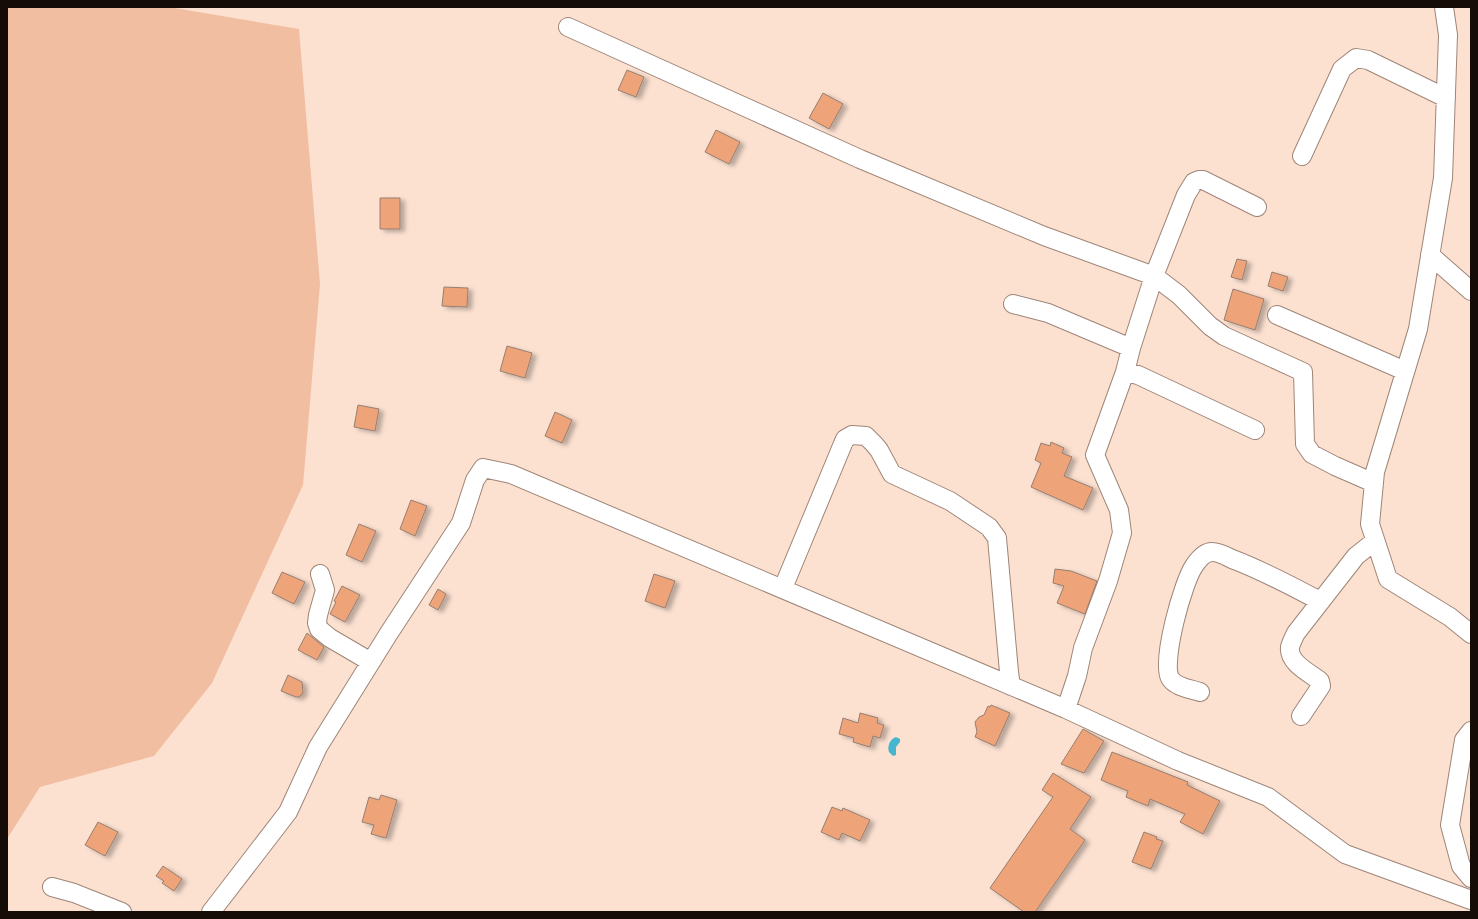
<svg xmlns="http://www.w3.org/2000/svg" width="1478" height="919" font-family="'Crimson Pro',serif">
	<style>
		.green { fill: #f1bea1 }
		.water { fill: #44b7ce }
		.building { fill: #eea478; stroke: #967e70; filter: url(#shadow) }
		.lines { fill: none; stroke-linecap: round; stroke-linejoin: round }
		.minor-casing { stroke: #9e8577; stroke-width: 20 }
		.minor { stroke: #fff; stroke-width: 18 }
	</style>
	<defs>
		<filter id="shadow"><feDropShadow dx="4.5" dy="2.5" stdDeviation="2" flood-color="#0004"/></filter>
	</defs>
	<rect width="100%" height="100%" fill="#fce1d1"/>
	<path class="green" d="M7,7H169L299,29L320,284L303,485L212,683L154,756L40,787L7,839Z"/>
	<path class="water" d="M896,737L900,739V742L896,747V755L893,756L889,752C887,746 890,739 896,737Z"/>
	<path class="building" d="M627,70L644,77L636,97L618,90Z
		M823,93L843,104L829,129L809,118Z
		M716,130L740,142L729,164L705,152Z
		M380,198H400V229H380Z
		M1237,259L1247,261L1242,280L1231,277Z
		M1272,272L1288,277L1283,291L1268,286Z
		M444,287L468,288L467,307L442,306Z
		M1233,289L1264,299L1255,330L1224,320Z
		M507,346L532,353L525,378L500,371Z
		M358,405L379,409L375,431L354,427Z
		M555,412L572,420L562,443L545,436Z
		M1051,442L1064,448L1062,453L1072,457L1064,476L1093,488L1083,510L1031,487L1041,463L1035,460L1041,443L1050,446Z
		M411,500L427,506L415,536L400,529Z
		M359,524L376,531L362,562L346,555Z
		M1055,569L1071,571L1097,581L1085,614L1057,603L1064,586L1053,583Z
		M282,572L305,582L294,604L272,593Z
		M654,574L675,581L665,608L645,601Z
		M342,586L360,595L345,622L330,614L336,602L334,601Z
		M438,589L446,594L438,610L429,605Z
		M307,633L324,647L317,660L298,650Z
		M288,675L302,682L303,693L299,697H296L281,691Z
		M991,705L1010,713L995,746L975,737L977,732L975,722L979,717L984,715L988,706L990,707Z
		M860,713L878,718L877,723L884,725L880,738L873,736L870,747L853,742L854,738L839,734L843,718L858,723Z
		M1083,729L1104,741L1084,773L1061,764Z
		M1112,752L1188,782L1187,785L1220,801L1203,834L1180,822L1185,814L1150,799L1148,806L1126,797L1128,791L1101,780Z
		M1053,773L1091,797L1070,829L1085,840L1035,912H1024L990,888L1053,797L1042,790Z
		M381,795L397,800L386,838L371,834L374,825L362,822L369,797L379,800Z
		M832,807L842,811L843,808L870,820L860,841L842,833L839,840L821,832Z
		M98,822L118,832L105,856L85,845Z
		M1144,832L1157,837L1156,839L1163,841L1151,869L1132,862Z
		M163,866L182,879L174,891L162,883L164,881L156,876Z"/>
	<g class="lines">
		<g class="minor-casing">
			<path id="minor" d="M1444,7L1448,35L1443,178L1418,329L1375,472L1370,524L1388,579L1450,617L1471,634
				M568,27L860,159L1044,236L1154,276L1179,295L1210,326L1224,336L1303,372L1305,444L1312,454L1335,466L1374,483
				M1302,156L1342,69L1356,58L1368,60L1446,98
				M1430,255L1471,291
				M1013,304L1048,313L1131,348
				M1277,315L1405,371
				M1125,372L1138,375L1255,430
				M320,574L325,590L318,615L317,623L319,629L330,638L371,662
				M783,588L842,446L845,439L852,435L866,436L874,444L879,450L892,474L950,501L989,527L997,538L1009,672L1011,686
				M1200,692C1191,689 1175,687 1170,678C1161,661 1183,582 1194,566C1198,560 1204,552 1212,552C1219,552 1226,556 1232,559C1262,570 1291,586 1320,601
				M1066,709L1077,676L1083,648L1108,581L1122,533L1119,510L1095,455L1125,372L1131,348L1154,276L1186,195L1194,182L1199,180H1203L1257,207
				M1301,716L1321,686L1320,681C1310,673 1288,663 1290,647C1291,643 1294,637 1296,633L1356,556L1375,541
				M1471,731L1464,740L1450,825L1461,866L1471,878
				M52,887L74,893L122,912
				M211,912L288,812L318,747L389,633L461,523L475,480L483,468L511,474L1066,709L1178,761L1268,797L1345,854L1471,900"/>
		</g>
		<use href="#minor" class="minor"/>
	</g>
	<rect width="1478" height="919" fill="none" stroke="#150c07" stroke-width="16"/>
</svg>
